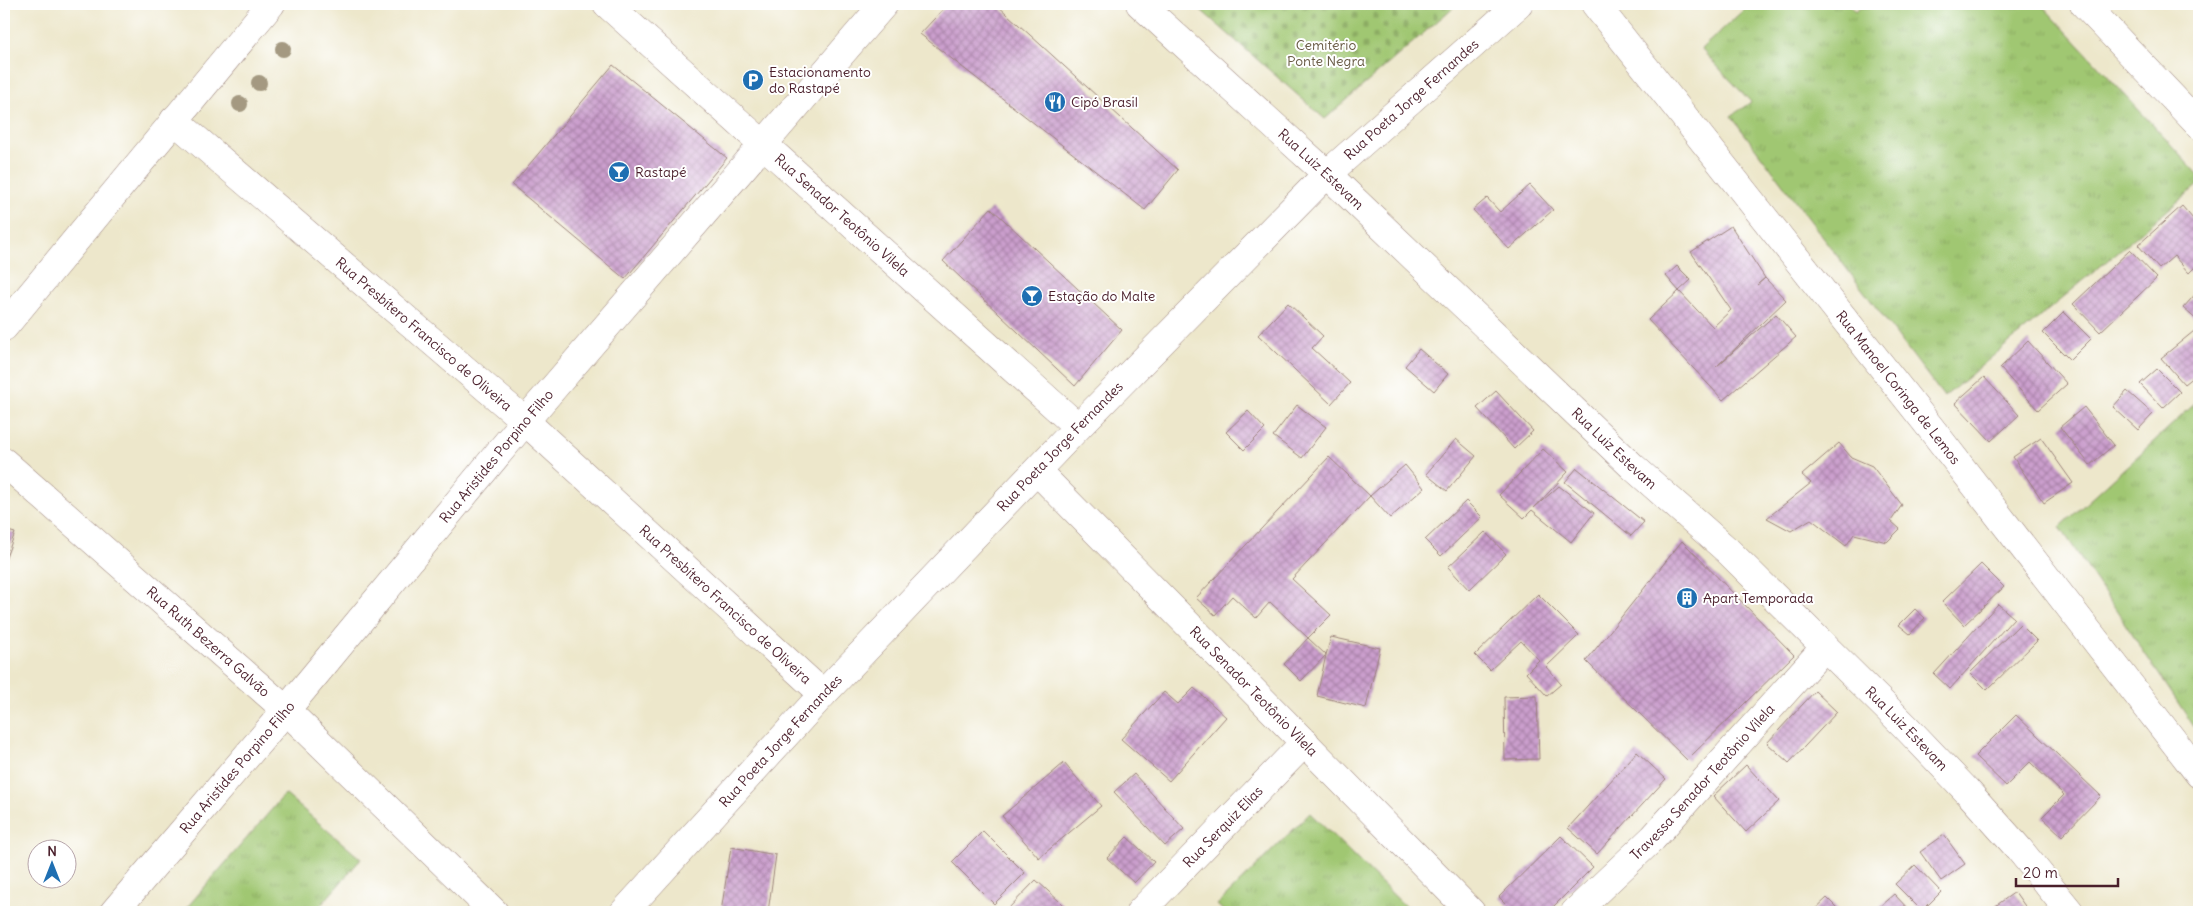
<svg xmlns="http://www.w3.org/2000/svg" width="2203" height="916" font-family="Delius,sans-serif">
	<style>
		.grass { fill: url(#grass-tufts); stroke: #75734e }
		.cemetery { fill: url(#cemetery-stones); stroke: #75734e }
		.building { fill: url(#building-cross-hatch) }
		.lines { fill: none; stroke-linecap: round; stroke-linejoin: round }
		.street-casing { stroke: #9c837b; stroke-width: 29 }
		.secondary-casing { stroke: #9c837b; stroke-width: 29 }
		.street { stroke: #fff; stroke-width: 28 }
		.secondary { stroke: #fff; stroke-width: 28 }
		.tree { fill: #a49981 }
		.labels { text-anchor: middle; stroke-width: 4; stroke-linejoin: round; paint-order: stroke }
		.park-label { font-size: 14px; fill: #685a44; stroke: #fff }
		.poi-label { font-size: 14px; fill: #4a1f2b; stroke: #fff; text-anchor: start }
		.street-label { font-size: 14px; fill: #4a1f2b; stroke: #fff }
	</style>
	<defs>
		<pattern id="grass-tufts" width="24" height="20" patternUnits="userSpaceOnUse" patternTransform="scale(1.25)"><rect width="24" height="20" fill="#a0c772"/><path d="M3 7l-1-3M5 7V3M7 7l1-3M15 17l-1-3M17 17v-4M19 17l1-3" fill="none" stroke="#8baa63"/></pattern>
		<pattern id="cemetery-stones" width="16" height="16" patternUnits="userSpaceOnUse" patternTransform="scale(1.25)"><rect width="16" height="16" fill="#a0c772"/><path d="M2 7V4a2 2 0 0 1 4 0v3zM10 15v-3a2 2 0 0 1 4 0v3z" fill="#8baa63"/></pattern>
		<pattern id="building-cross-hatch" width="8" height="8" patternUnits="userSpaceOnUse" patternTransform="scale(1.25)"><rect width="8" height="8" fill="#cb9fcd"/><path d="M0 0l8 8M0 8l8-8" fill="none" stroke="#a781a7"/></pattern>
	</defs>
	<rect width="100%" height="100%" fill="#fff"/>
	<filter id="ink" filterUnits="userSpaceOnUse"><feTurbulence type="fractalNoise" baseFrequency=".02" numOctaves="2"/><feDisplacementMap in="SourceGraphic" scale="10" xChannelSelector="R" yChannelSelector="G"/><feConvolveMatrix kernelMatrix="1 2 1 2 8 2 1 2 1" color-interpolation-filters="sRGB"/></filter>
	<filter id="wash" filterUnits="userSpaceOnUse"><feTurbulence type="fractalNoise" baseFrequency=".0096" numOctaves="4" result="noise"/><feDisplacementMap in="SourceGraphic" scale="20" xChannelSelector="R" yChannelSelector="G"/><feGaussianBlur stdDeviation="1.12" result="paint"/><feColorMatrix in="noise" values="0 0 0 0 0 0 0 0 0 0 0 0 0 0 0 0 0 1.4 0 .05"/><feComposite in="paint" operator="in"/></filter>
	<g filter="url(#wash)">
		<rect width="100%" height="100%" fill="#ede7cb"/>
		<path class="grass" d="M1750,4H1849L1855,12L1865,4H2041L2199,175V184L1944,397L1731,116L1751,102L1701,49Z
			M2199,400V734L2060,527Z
			M285,794L361,859L315,912H183Z
			M1310,813L1411,912H1225L1217,905Z"/>
		<path class="cemetery" d="M1194,4H1457L1325,119Z"/>
		<g id="blocks">
			<path class="building" d="M948,4H996L1178,170L1145,210L920,34Z
				M613,65L727,158L625,279L512,185Z
				M1530,185L1553,210L1509,249L1473,210L1487,198L1500,212Z
				M2182,206L2199,226V263L2189,273L2174,256L2159,269L2138,245Z
				M991,208L1122,330L1075,386L943,261Z
				M1731,226L1765,278L1757,285L1765,278L1786,300L1716,367L1776,314L1796,337L1723,400L1648,320L1679,291L1713,327L1731,310L1691,252Z
				M2130,250L2157,278L2100,332L2073,304Z
				M1677,266L1691,280L1679,291L1666,276Z
				M2199,290V322L2183,308Z
				M1288,303L1323,336L1312,348L1350,383L1331,404L1258,335Z
				M2064,312L2091,339L2070,360L2043,333Z
				M2199,327V372L2184,384L2161,358Z
				M2028,341L2067,384L2038,410L2000,368Z
				M1419,349L1448,374L1434,391L1405,366Z
				M2157,369L2180,392L2163,408L2140,384Z
				M1984,377L2019,415L1991,441L1955,403Z
				M1496,391L1533,431L1514,449L1477,408Z
				M2127,391L2153,414L2138,430L2113,407Z
				M1297,405L1326,427L1302,458L1273,436Z
				M2084,407L2114,445L2090,465L2060,427Z
				M1248,411L1265,429L1244,450L1226,432Z
				M2041,438L2073,483L2044,503L2013,457Z
				M1456,439L1476,456L1447,491L1426,474Z
				M1839,443L1851,457L1872,466L1902,505L1891,521L1900,529L1887,542L1854,534L1846,546L1811,519L1791,531L1767,518L1811,483L1802,475Z
				M1543,449L1568,472L1534,508L1559,486L1594,513L1571,542L1532,510L1524,518L1499,495Z
				M1329,457L1370,496L1405,465L1424,488L1390,518L1370,496L1292,579L1331,615L1308,638L1270,602L1256,618L1232,596L1215,615L1196,598Z
				M1577,468L1644,522L1631,536L1565,482Z
				M1466,501L1482,517L1441,556L1425,540Z
				M4,530L15,533L4,563Z
				M1485,532L1506,554L1469,590L1448,567Z
				M1682,541L1794,655L1687,760L1586,661Z
				M1981,564L2004,587L1964,625L1942,602Z
				M1538,594L1579,635L1546,667L1561,684L1547,696L1526,673L1539,660L1521,641L1490,670L1475,655Z
				M1998,604L2014,618L1950,689L1934,674Z
				M1915,609L1925,618L1910,634L1899,625Z
				M2020,624L2037,641L1987,690L1970,673Z
				M1331,637L1380,648L1366,708L1317,696L1326,655L1301,681L1284,664L1308,638L1326,655Z
				M1194,688L1226,717L1169,781L1121,739L1164,692L1178,704Z
				M1815,691L1837,712L1789,763L1767,743Z
				M1537,696L1539,759L1505,760L1504,697Z
				M2016,715L2101,796L2062,836L2042,817L2064,795L2030,762L2006,786L1975,756Z
				M1637,752L1666,779L1597,854L1568,828Z
				M1064,763L1101,806L1039,858L1002,816Z
				M1746,765L1779,801L1746,832L1713,796Z
				M1134,774L1184,829L1165,846L1114,792Z
				M983,831L1025,873L994,904L952,862Z
				M1944,835L1965,864L1941,881L1920,852Z
				M1561,836L1593,867L1548,912H1514L1499,897Z
				M1127,837L1154,862L1134,883L1107,858Z
				M731,847L776,855L768,912H721Z
				M1915,865L1941,892L1922,911L1895,884Z
				M1036,880L1071,912H1005Z
				M2015,892L2027,909L2023,912H1987Z
				M1894,894L1911,912H1873Z
				M1827,898L1841,912H1812Z"/>
		</g>
	</g>
	<g filter="url(#ink)">
		<use href="#blocks" fill-opacity="0" stroke="#9c837b" stroke-width="1"/>
		<g class="lines">
			<g class="street-casing">
				<g id="street">
					<path id="s1" d="M607,4L1078,427"/>
					<path id="s2" d="M1140,4L1327,174L1632,466L1728,551L1905,726L1967,791L2019,849L2070,912"/>
					<path d="M2084,4L2199,125"/>
					<path id="s3" d="M174,120L525,421L823,694"/>
					<path d="M4,327L271,4"/>
					<path id="s4" d="M4,462L286,710L494,912"/>
					<path id="s5" d="M1037,471L1471,912"/>
					<path id="s6" d="M114,912L286,710L525,421L884,4"/>
					<path id="s7" d="M624,912L823,694L1078,427L1327,174L1519,4"/>
					<path id="s8" d="M1140,912L1305,742"/>
					<path id="s9" d="M1575,912L1653,838L1825,647"/>
				</g>
			</g>
			<g class="secondary-casing">
				<g id="secondary">
					<path id="s10" d="M1595,4L1933,431L2199,774"/>
				</g>
			</g>
			<use href="#street" class="street"/>
			<use href="#secondary" class="secondary"/>
		</g>
		<g class="tree">
			<circle cx="283" cy="49" r="8"/>
			<circle cx="259" cy="83" r="8"/>
			<circle cx="240" cy="104" r="8"/>
		</g>
	</g>
	<defs>
		<g id="parking-disc" transform="scale(1.125)"><circle r="9.5" fill="#1f6fb2" stroke="#fff"/><path d="M-3.5-5.5H1a3.5 3.5 0 0 1 0 7H-1V5.5H-3.5ZM-1-3.4V-.6H.8a1.4 1.4 0 0 0 0-2.8Z" fill="#fff"/></g>
		<g id="restaurant-disc" transform="scale(1.125)"><circle r="9.5" fill="#1f6fb2" stroke="#fff"/><path d="M-5-6h1v4h1v-4h1v4h1v-4h1v5L-1.5 .5V6h-2V.5L-5-1ZM5-6V6H3V1.5H1.5Q1.5-4 5-6Z" fill="#fff"/></g>
		<g id="bar-disc" transform="scale(1.125)"><circle r="9.5" fill="#1f6fb2" stroke="#fff"/><path d="M-6-5H6L.8 .8V4.5H3.5V6h-7V4.5H-.8V.8Z" fill="#fff"/></g>
		<g id="building-disc" transform="scale(1.125)"><circle r="9.5" fill="#1f6fb2" stroke="#fff"/><path d="M-4-6H4V6H1V3H-1V6H-4ZM-2.5-4.3h1.7v1.8h-1.7ZM.8-4.3h1.7v1.8H.8ZM-2.5-1h1.7V.8h-1.7ZM.8-1h1.7V.8H.8Z" fill="#fff"/></g>
	</defs>
	<g fill-rule="evenodd">
		<use href="#parking-disc" x="753" y="80"/>
		<use href="#restaurant-disc" x="1055" y="102"/>
		<use href="#bar-disc" x="619" y="172"/>
		<use href="#bar-disc" x="1032" y="296"/>
		<use href="#building-disc" x="1687" y="598"/>
	</g>
	<g class="labels">
		<g class="park-label">
			<text x="1326" y="50">Cemitério<tspan x="1326" dy="16">Ponte Negra</tspan></text>
		</g>
		<g class="poi-label">
			<text x="769" y="77">Estacionamento<tspan x="769" dy="16">do Rastapé</tspan></text>
			<text x="1071" y="107">Cipó Brasil</text>
			<text x="635" y="177">Rastapé</text>
			<text x="1048" y="301">Estação do Malte</text>
			<text x="1703" y="603">Apart Temporada</text>
		</g>
		<g class="street-label">
			<text dy="5" stroke="none"><textPath href="#s7" startOffset="1132">Rua Poeta Jorge Fernandes</textPath></text>
			<text dy="5" stroke="none"><textPath href="#s2" startOffset="245">Rua Luiz Estevam</textPath></text>
			<text dy="5" stroke="none"><textPath href="#s1" startOffset="316">Rua Senador Teotônio Vilela</textPath></text>
			<text dy="5" stroke="none"><textPath href="#s3" startOffset="329">Rua Presbítero Francisco de Oliveira</textPath></text>
			<text dy="5" stroke="none"><textPath href="#s10" startOffset="489">Rua Manoel Coringa de Lemos</textPath></text>
			<text dy="5" stroke="none"><textPath href="#s7" startOffset="638">Rua Poeta Jorge Fernandes</textPath></text>
			<text dy="5" stroke="none"><textPath href="#s2" startOffset="650">Rua Luiz Estevam</textPath></text>
			<text dy="5" stroke="none"><textPath href="#s6" startOffset="595">Rua Aristides Porpino Filho</textPath></text>
			<text dy="5" stroke="none"><textPath href="#s3" startOffset="734">Rua Presbítero Francisco de Oliveira</textPath></text>
			<text dy="5" stroke="none"><textPath href="#s4" startOffset="272">Rua Ruth Bezerra Galvão</textPath></text>
			<text dy="5" stroke="none"><textPath href="#s5" startOffset="309">Rua Senador Teotônio Vilela</textPath></text>
			<text dy="5" stroke="none"><textPath href="#s2" startOffset="1055">Rua Luiz Estevam</textPath></text>
			<text dy="5" stroke="none"><textPath href="#s7" startOffset="232">Rua Poeta Jorge Fernandes</textPath></text>
			<text dy="5" stroke="none"><textPath href="#s6" startOffset="190">Rua Aristides Porpino Filho</textPath></text>
			<text dy="5" stroke="none"><textPath href="#s9" startOffset="182">Travessa Senador Teotônio Vilela</textPath></text>
			<text dy="5" stroke="none"><textPath href="#s8" startOffset="119">Rua Serquiz Elias</textPath></text>
		</g>
	</g>
	<rect width="2203" height="916" fill="none" stroke="#fff" stroke-width="20"/>
	<g transform="translate(52 864)"><circle r="24" fill="#ffffff" stroke="#b7a5aa"/>
	<path d="M0-4L9 19L0 12L-9 19Z" fill="#1f6fb2"/>
	<text y="-8" font-size="14" font-weight="bold" text-anchor="middle" fill="#4a1f2b">N</text>
	</g>
	<path d="M2016 878v8h102v-8" fill="none" stroke="#4a1f2b" stroke-width="2.5"/>
	<text x="2023" y="878" font-size="15" fill="#4a1f2b" stroke="#ffffff" stroke-width="4" paint-order="stroke">20 m</text>
</svg>
